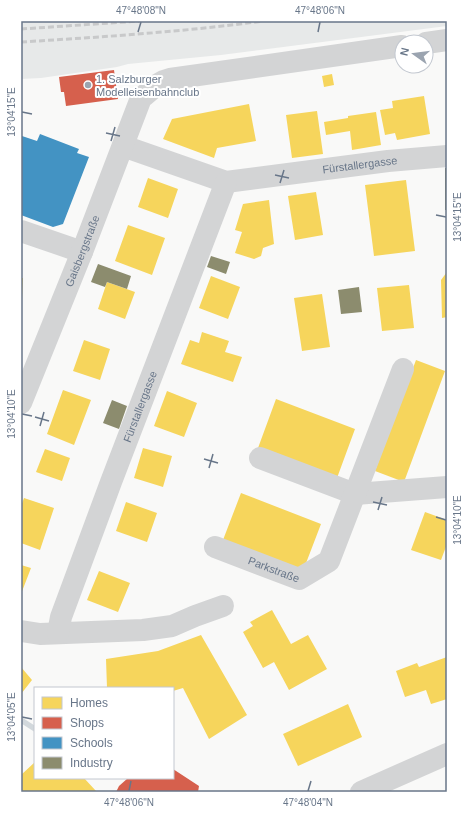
<svg xmlns="http://www.w3.org/2000/svg" width="468" height="813" font-family="Helvetica,sans-serif">
	<style>
		.built { fill: #e7e9e9 }
		.homes { fill: #f6d55c }
		.shops { fill: #d6604d }
		.schools { fill: #4393c3 }
		.industry { fill: #8c8c6e }
		.lines { fill: none; stroke-linecap: round; stroke-linejoin: round }
		.stream { stroke: #d2d8dc; stroke-width: 5.5 }
		.minor { stroke: #d3d4d5; stroke-width: 22 }
		.rail { stroke: #c8c9ca; stroke-width: 3; stroke-dasharray: 6 3; stroke-linecap: butt }
		.ticks { fill: none; stroke: #687689; stroke-width: 1.5 }
		.poi-dot { fill: #9ba4b0; stroke: #fff; stroke-width: 1.5 }
		.labels { text-anchor: middle; stroke-width: 4; stroke-linejoin: round; paint-order: stroke }
		.poi-label { font-size: 11px; fill: #687689; stroke: #fff; text-anchor: start }
		.street-label { font-size: 11px; fill: #687689; stroke: #fff }
		.neatline { fill: none; stroke: #687689; stroke-width: 1.5 }
		.ticks-label { font-size: 10px; text-anchor: middle; fill: #687689 }
	</style>
	<rect width="100%" height="100%" fill="#f9f9f8"/>
	<path class="built" d="M21,21H447V26L221,55L128,64L117,67L41,78L21,79Z"/>
	<path class="homes" d="M332,74L334,85L324,87L322,76Z
		M424,96L430,134L397,140L395,133L385,135L380,110L393,108L392,101Z
		M249,104L256,141L217,148L214,158L163,139L172,119Z
		M317,111L323,154L292,158L286,115Z
		M376,112L381,145L352,150L350,131L326,135L324,122L348,118V116Z
		M148,178L178,189L168,218L138,207Z
		M406,180L415,251L374,256L365,185Z
		M316,192L323,235L295,240L288,196Z
		M269,200L274,244L263,248L261,256L254,259L235,253L242,232L235,230L243,204Z
		M128,225L165,238L152,275L115,261Z
		M447,272V317L442,318L441,280Z
		M211,276L240,287L228,319L199,308Z
		M21,278H23L22,300L21,299Z
		M107,282L135,292L125,319L98,309Z
		M409,285L414,328L382,331L377,288Z
		M322,294L330,347L302,351L294,298Z
		M202,332L229,341L225,352L242,357L233,382L181,364L190,340L199,343Z
		M84,340L110,349L100,380L73,371Z
		M416,360L445,371L404,482L375,471Z
		M63,390L91,400L74,445L47,434Z
		M167,391L197,403L184,437L154,426Z
		M276,399L355,429L337,478L258,448Z
		M143,448L172,456L163,487L134,478Z
		M45,449L70,458L62,481L36,472Z
		M241,493L321,524L303,571L223,540Z
		M24,498L54,508L40,550L21,543V506Z
		M126,502L157,513L147,542L116,531Z
		M425,512L447,520V544L441,560L411,550Z
		M21,565L31,568L21,594Z
		M99,571L130,583L118,612L87,600Z
		M272,610L291,644L308,635L327,669L289,690L274,662L263,668L243,632L253,626L250,622Z
		M201,635L247,715L209,739L183,688L173,691V688H107L106,659L158,651Z
		M447,657V699L431,704L426,690L405,697L396,671L417,663L419,667Z
		M21,667L32,680L21,694Z
		M348,704L362,737L298,766L283,734Z
		M35,762V778H84L96,791L95,792H21V775Z"/>
	<path class="shops" d="M114,70L118,99L66,106L64,92H61L59,77Z
		M173,769L199,786L198,792H116L119,786L128,778H173Z"/>
	<path class="schools" d="M40,134L79,149L77,153L89,157L63,224L53,227L21,215V139L22,136L37,141Z"/>
	<path class="industry" d="M445,168H447V210H445Z
		M211,256L230,262L226,274L207,267Z
		M98,264L131,276L127,289L107,282L105,287L91,282Z
		M359,287L362,312L341,314L338,290Z
		M112,400L127,406L119,429L103,423Z"/>
	<g class="lines">
		<path class="stream" d="M21,720L35,729"/>
		<g class="minor">
			<path d="M426,43L447,40"/>
			<path id="s1" d="M123,146L226,182L388,161L447,156"/>
			<path d="M21,231L82,252"/>
			<path id="s2" d="M21,403L82,252L141,98C152,90 157,82 170,79L402,46"/>
			<path d="M260,458L355,494L447,487"/>
			<path id="s3" d="M215,547L299,579L329,561L403,369"/>
			<path d="M21,631L40,634L143,630L172,626L195,616L223,606"/>
			<path id="s4" d="M58,633L61,617L111,482L226,182"/>
			<path d="M361,792L447,754"/>
		</g>
		<path class="rail" d="M21,29L140,21
			M21,42C102,37 182,32 263,21"/>
	</g>
	<path class="ticks" d="M138,32L141,22M318,32L320,22M22,112L32,114M106,133L120,136M111,141L115,127M275,175L289,178M280,183L284,170M436,215L446,217M22,414L32,416M35,417L49,421M40,426L44,412M204,459L218,463M209,468L213,454M373,502L387,505M378,510L382,497M436,517L446,520M22,717L32,719M129,791L131,781M308,791L311,781"/>
	<circle class="poi-dot" cx="88" cy="85" r="4"/>
	<g class="labels">
		<g class="poi-label">
			<text x="96" y="83">1. Salzburger<tspan x="96" dy="13">Modelleisenbahnclub</tspan></text>
		</g>
		<g class="street-label">
			<text dy="4" stroke="none"><textPath href="#s1" startOffset="244">Fürstallergasse</textPath></text>
			<text dy="4" stroke="none"><textPath href="#s2" startOffset="164">Gaisbergstraße</textPath></text>
			<text dy="4" stroke="none"><textPath href="#s4" startOffset="241">Fürstallergasse</textPath></text>
			<text dy="4" stroke="none"><textPath href="#s3" startOffset="63">Parkstraße</textPath></text>
		</g>
	</g>
	<rect width="468" height="813" fill="none" stroke="#ffffff" stroke-width="44"/>
	<rect x="34" y="687" width="140" height="92" fill="#ffffff" stroke="#c3c8d0"/>
	<rect x="42" y="697" width="20" height="12" fill="#f6d55c" stroke="#c3c8d0"/>
	<text x="70" y="707" font-size="12" fill="#687689">Homes</text>
	<rect x="42" y="717" width="20" height="12" fill="#d6604d" stroke="#c3c8d0"/>
	<text x="70" y="727" font-size="12" fill="#687689">Shops</text>
	<rect x="42" y="737" width="20" height="12" fill="#4393c3" stroke="#c3c8d0"/>
	<text x="70" y="747" font-size="12" fill="#687689">Schools</text>
	<rect x="42" y="757" width="20" height="12" fill="#8c8c6e" stroke="#c3c8d0"/>
	<text x="70" y="767" font-size="12" fill="#687689">Industry</text>
	<g transform="translate(414 54) rotate(284)"><circle r="19" fill="#ffffff" stroke="#c3c8d0"/>
	<path d="M0-3L7 15L0 10L-7 15Z" fill="#9ba4b0"/>
	<text y="-6" font-size="11" font-weight="bold" text-anchor="middle" fill="#687689">N</text>
	</g>
	<rect x="22" y="22" width="424" height="769" class="neatline"/>
	<g class="ticks-label">
		<text x="141" y="14">47°48'08"N</text>
		<text x="320" y="14">47°48'06"N</text>
		<text transform="translate(11 112) rotate(-90)" y="4">13°04'15"E</text>
		<text transform="translate(457 217) rotate(-90)" y="4">13°04'15"E</text>
		<text transform="translate(11 414) rotate(-90)" y="4">13°04'10"E</text>
		<text transform="translate(457 520) rotate(-90)" y="4">13°04'10"E</text>
		<text transform="translate(11 717) rotate(-90)" y="4">13°04'05"E</text>
		<text x="129" y="806">47°48'06"N</text>
		<text x="308" y="806">47°48'04"N</text>
	</g>
</svg>
